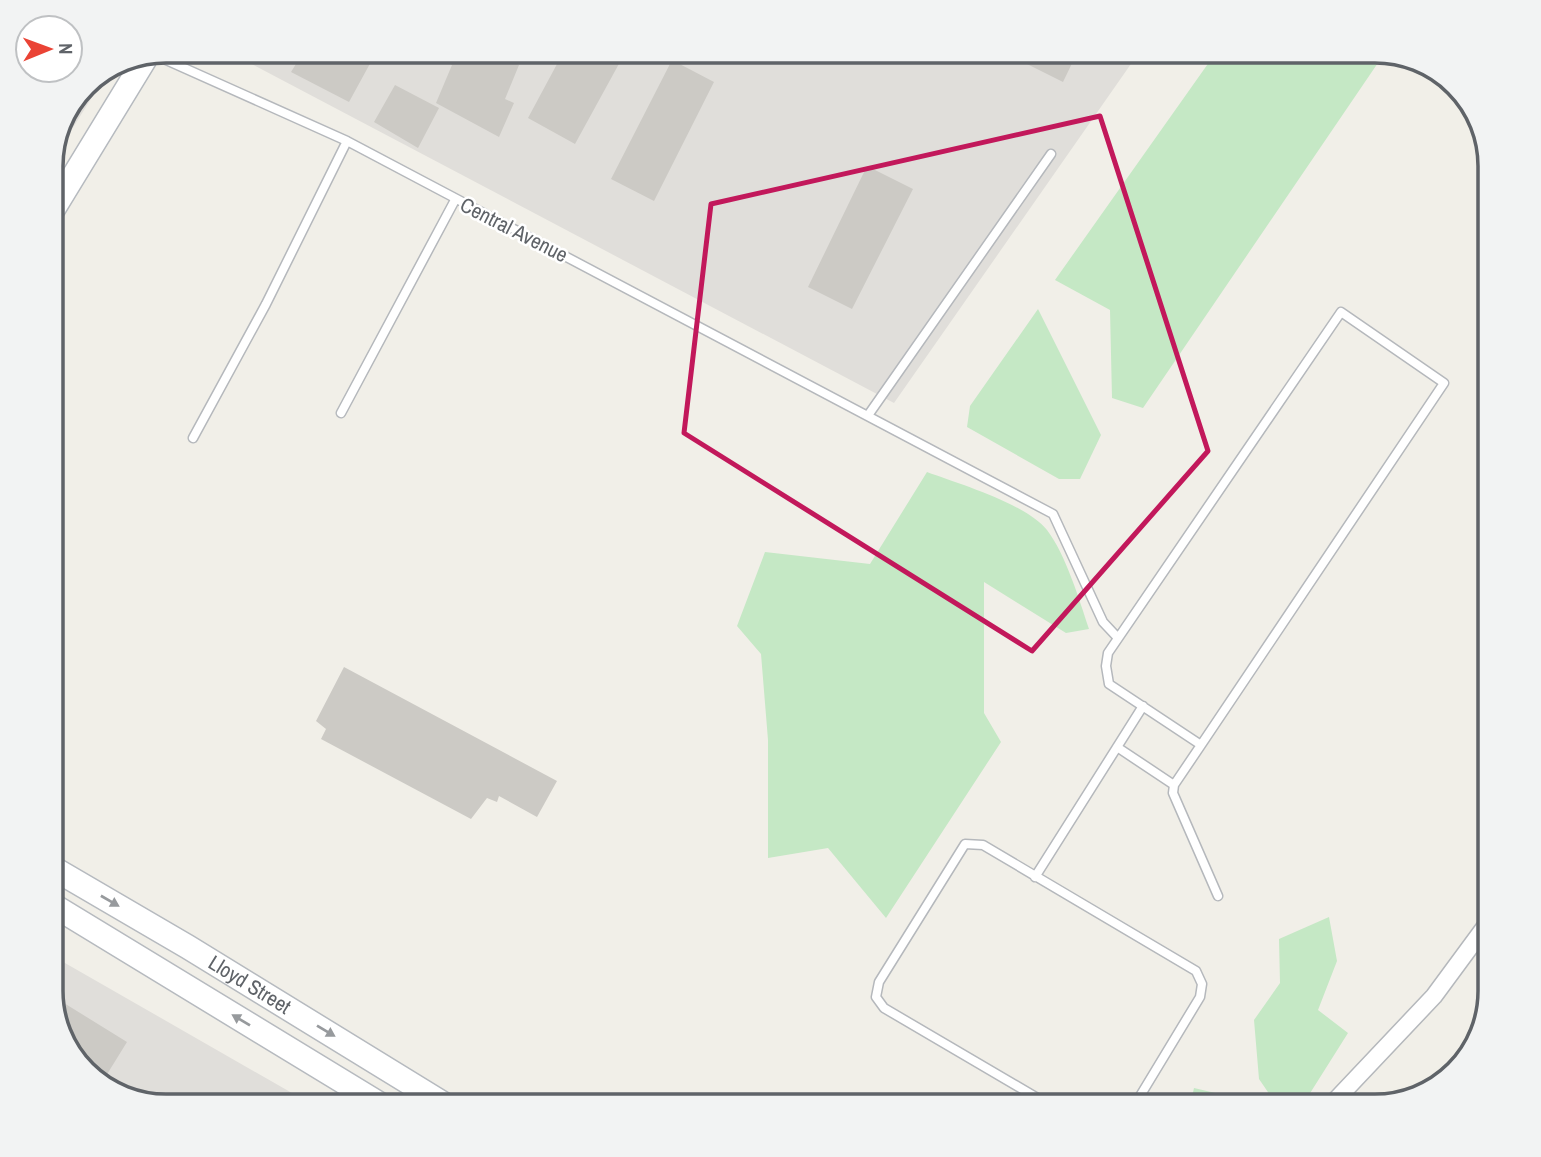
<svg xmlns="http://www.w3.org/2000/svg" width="1541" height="1157" font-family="'Archivo Narrow',sans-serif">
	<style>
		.industrial { fill: #e0deda }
		.green { fill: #c5e8c5 }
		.building { fill: #cccac5 }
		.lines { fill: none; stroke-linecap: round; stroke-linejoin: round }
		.lane-casing { stroke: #b5b8bc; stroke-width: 11 }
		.street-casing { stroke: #b5b8bc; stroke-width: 19 }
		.secondary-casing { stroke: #b6babf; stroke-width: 26 }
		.path { stroke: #9cc7a9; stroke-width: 2.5; stroke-dasharray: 7 3.5; stroke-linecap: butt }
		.lane { stroke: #fff; stroke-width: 8 }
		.street { stroke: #fff; stroke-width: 16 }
		.secondary { stroke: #fff; stroke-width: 23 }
		.oneway { fill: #979a9d }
		.marked { fill: none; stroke: #c2185b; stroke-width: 5; stroke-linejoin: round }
		.labels { text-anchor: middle; stroke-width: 5; stroke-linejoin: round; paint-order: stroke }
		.street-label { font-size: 21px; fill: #5f6368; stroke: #fff }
		.rim { fill: none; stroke: #5f6368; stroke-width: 3.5 }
	</style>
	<rect width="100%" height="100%" fill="#f1efe8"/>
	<path class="industrial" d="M239,51H1140L894,403L244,60Z
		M107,73L51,163L90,80Z
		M51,955L292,1093L313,1106H166L96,1082L63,1042L51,998Z"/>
	<path class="green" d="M1217,51H1375L1384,54L1143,408L1112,398L1110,310L1055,280Z
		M1038,309L1101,435L1080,479H1059L967,427L970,406Z
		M927,472C959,484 1025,503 1047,530C1066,555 1079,599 1089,629L1066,633L984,582V713L1001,742L886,918L828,848L768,858V740L761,654L737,626L765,552L870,564Z
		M1329,917L1337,961L1318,1010L1348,1033L1307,1098L1274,1101L1259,1079L1254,1020L1280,983L1279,939Z
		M1194,1088L1245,1100V1106H1190Z"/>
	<path class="building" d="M304,51H355L372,60L349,102L291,72Z
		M449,51H490L519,65L505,99L514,103L499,137L436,103L452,65L444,61Z
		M564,51H626L575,144L528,118Z
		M1001,51H1078L1063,82Z
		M672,60L714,82L654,201L611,179Z
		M395,85L439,108L418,148L374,122Z
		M867,166L913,189L852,309L808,287Z
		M344,667L557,781L537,817L499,796L497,802L487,798L471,819L321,739L326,729L316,721Z
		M51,995L127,1042L101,1084L96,1082L63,1042Z"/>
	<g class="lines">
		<g class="lane-casing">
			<path id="lane" d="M155,55L347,141L1053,514L1103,622L1118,638
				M341,413L455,200
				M869,414L1051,154
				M193,438L266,304L347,141
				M1201,745L1109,684L1106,666L1108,653L1341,312L1444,383L1201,745L1174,785L1173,793L1218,896
				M1117,747L1174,785
				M1035,877L1143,706
				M1051,1106L884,1008L876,997L879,982L965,844L983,845L1196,971L1202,984L1200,997L1134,1106"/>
		</g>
		<g class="street-casing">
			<path id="street" d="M1330,1106L1434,996L1490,920"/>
		</g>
		<g class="secondary-casing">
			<g id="secondary">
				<path d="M51,213L145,59"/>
				<path id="s1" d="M51,867L188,947L447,1106"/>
				<path d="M51,904L383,1106"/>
			</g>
		</g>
		<path class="path" d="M463,1098L477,1106"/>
		<use href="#lane" class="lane"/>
		<use href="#street" class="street"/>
		<use href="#secondary" class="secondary"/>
	</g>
	<defs><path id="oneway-solid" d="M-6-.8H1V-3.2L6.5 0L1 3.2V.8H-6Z" transform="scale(1.75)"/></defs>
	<g class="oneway">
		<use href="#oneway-solid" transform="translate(110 901) rotate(30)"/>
		<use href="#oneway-solid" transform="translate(241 1020) rotate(-149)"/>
		<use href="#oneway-solid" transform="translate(326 1031) rotate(31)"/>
	</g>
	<path class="marked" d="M1100,116L1208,451L1032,651L684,433L711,204Z"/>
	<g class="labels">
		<g class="street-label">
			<text transform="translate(514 230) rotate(27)" y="7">Central Avenue</text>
			<text dy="7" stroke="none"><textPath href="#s1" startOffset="231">Lloyd Street</textPath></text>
		</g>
	</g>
	<path d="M0 0H1541V1157H0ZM166 63H1375A103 103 0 0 1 1478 166V991A103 103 0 0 1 1375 1094H166A103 103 0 0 1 63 991V166A103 103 0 0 1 166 63Z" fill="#f2f3f3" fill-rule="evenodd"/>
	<path class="rim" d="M166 63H1375A103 103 0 0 1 1478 166V991A103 103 0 0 1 1375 1094H166A103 103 0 0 1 63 991V166A103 103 0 0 1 166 63Z"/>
	<g transform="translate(49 49) rotate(89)"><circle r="33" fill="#ffffff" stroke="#bfc1c3" stroke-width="2"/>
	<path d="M0-5L12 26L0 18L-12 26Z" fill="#ea4335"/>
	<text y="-10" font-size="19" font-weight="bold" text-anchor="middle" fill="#5f6368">N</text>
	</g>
</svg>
